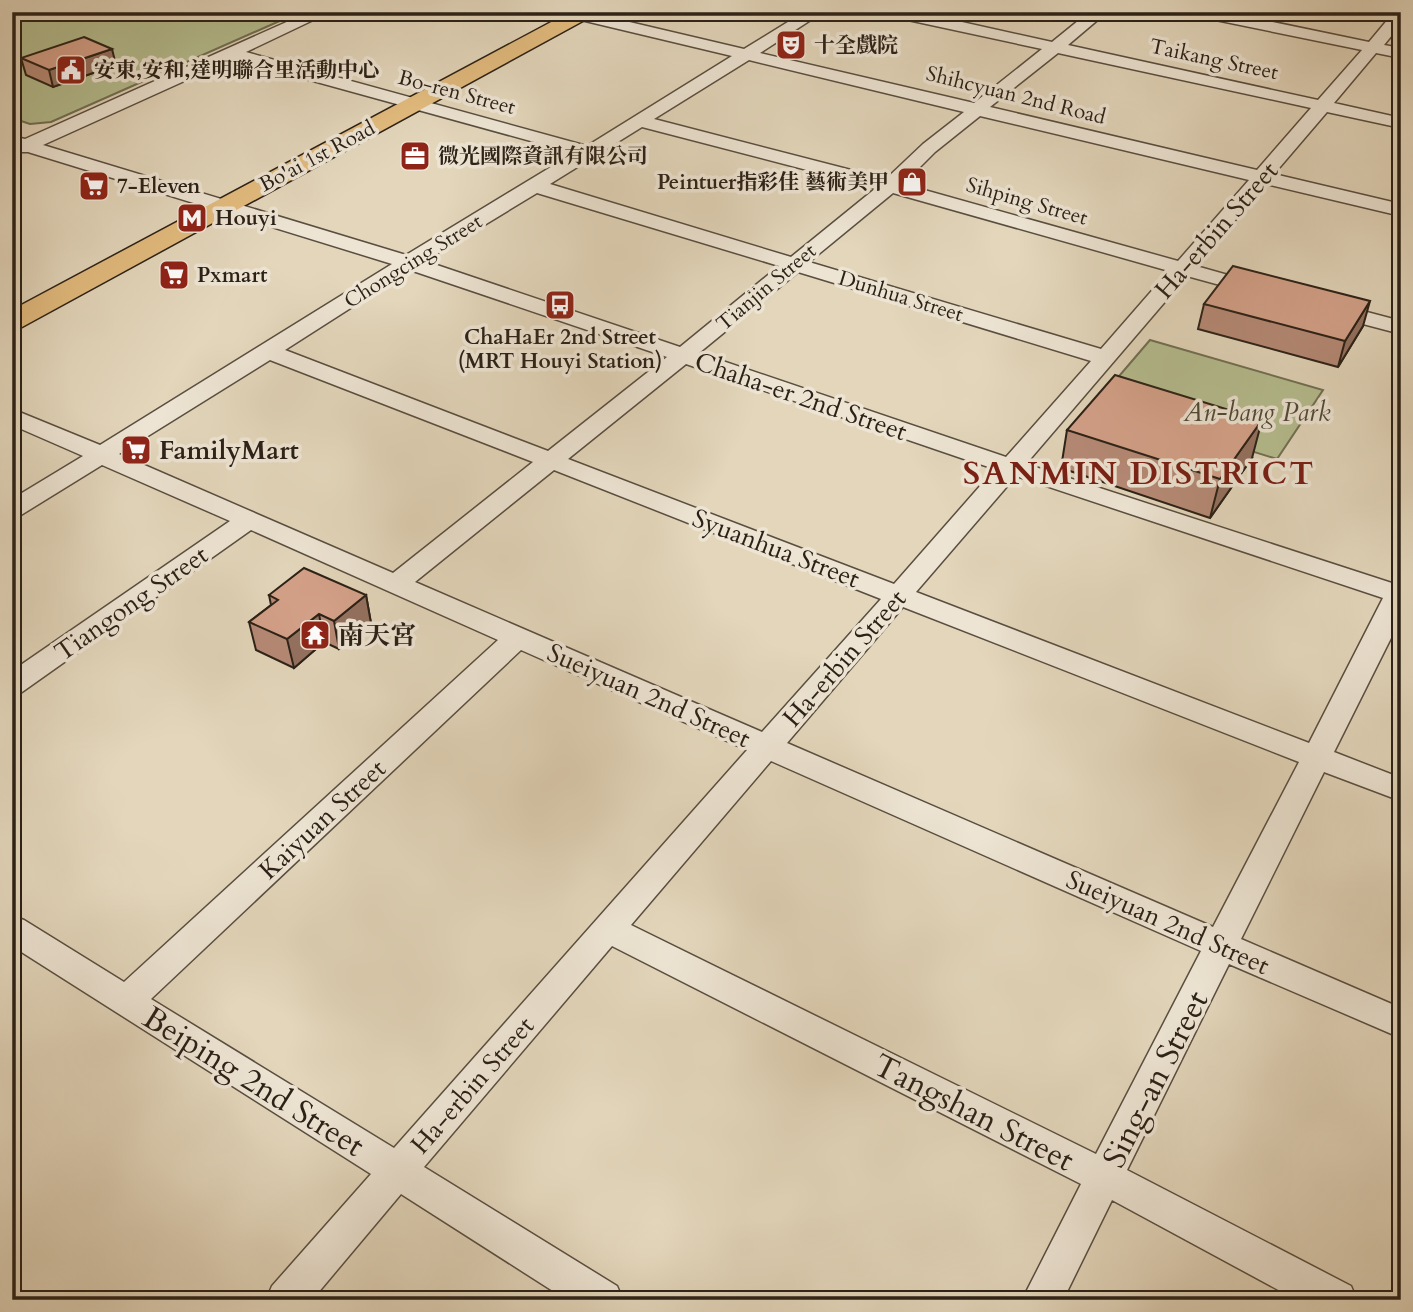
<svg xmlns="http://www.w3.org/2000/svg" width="1413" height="1312" font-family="Cardo,'Noto Serif TC',serif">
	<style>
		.green { fill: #b5bd8f; stroke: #706f53; stroke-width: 2 }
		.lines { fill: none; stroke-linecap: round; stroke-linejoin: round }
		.minor-casing { stroke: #594e40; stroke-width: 3 }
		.major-casing { stroke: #2b2117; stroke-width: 3 }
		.minor { fill: #ede4d3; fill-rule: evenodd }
		.major { fill: #e2bb7e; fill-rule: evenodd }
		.wall { fill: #b68a76; stroke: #2b2117; stroke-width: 2 }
		.shaded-wall { fill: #947160; stroke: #2b2117; stroke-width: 2 }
		.building { fill: #d4a189; stroke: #2b2117; stroke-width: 2 }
		.labels { text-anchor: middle; stroke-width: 7; stroke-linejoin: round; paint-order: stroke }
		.far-poi-label { font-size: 21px; font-weight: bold; fill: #2b2117; stroke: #ede4d3; text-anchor: start }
		.far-street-label { font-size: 21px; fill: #2b2117; stroke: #ede4d3 }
		.street-label { font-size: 26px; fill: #2b2117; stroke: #ede4d3 }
		.park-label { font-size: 26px; font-style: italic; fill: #4e4835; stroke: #ede4d3 }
		.poi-label { font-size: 26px; font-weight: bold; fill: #2b2117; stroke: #ede4d3; text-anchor: start }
		.near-street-label { font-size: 32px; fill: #2b2117; stroke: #ede4d3 }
		.district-label { font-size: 33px; font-weight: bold; letter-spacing: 2px; fill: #7a1f14; stroke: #ede4d3 }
	</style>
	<rect width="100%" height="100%" fill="#e3d6bb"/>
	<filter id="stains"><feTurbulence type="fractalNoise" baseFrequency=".00286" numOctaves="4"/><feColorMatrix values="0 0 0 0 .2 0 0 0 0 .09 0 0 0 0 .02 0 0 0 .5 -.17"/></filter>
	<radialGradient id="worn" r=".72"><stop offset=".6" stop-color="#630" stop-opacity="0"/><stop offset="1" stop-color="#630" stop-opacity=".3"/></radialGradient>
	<path class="green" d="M12,12H300L51,122L30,124L12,118Z
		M1150,340L1323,390L1277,459L1096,403Z"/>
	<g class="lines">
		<g class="minor-casing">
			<path id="minor" d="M309,12H330L246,52L587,146L732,56L560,15L558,12H587L744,49L804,12H823L760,53L974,103L1042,49L894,17L886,12H917L1052,42L1089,12H1107L1068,45L1318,100L1362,50L1201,17L1193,12H1225L1369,42L1394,12H1401V24L1384,45L1401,48V58L1376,53L1334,103L1401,118V128L1327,112L1274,174L1401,204V216L1266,184L1196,266L1267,286L1270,290L1267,294L1260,296L1187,276L1026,464L1401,586V618L1334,752L1401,778V801L1324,772L1241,939L1401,1008V1038L1229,964L1127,1170L1351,1286L1357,1300H1297L1112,1200L1063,1300H1022L1081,1184L612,946L424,1167L617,1286L623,1300H567L401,1194L312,1300H266L272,1286L371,1174L12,946V916L24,920L124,982L498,640L251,530L22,692L12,694V671L230,521L102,465L21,515L12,517V499L83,456L12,425V409L100,445L392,264L28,152H15L12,136L25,139ZM1058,53L1311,108L1257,170L990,107ZM233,59L574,153L406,255L43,145ZM749,60L964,112L923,144L886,179L654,119ZM980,116L1249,180L1178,261L903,184L935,152ZM642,127L876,188L791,257L550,184ZM537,193L779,266L680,347L425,261ZM893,193L1169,271L1101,349L809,262ZM410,270L667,357L548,451L285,350ZM798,272L1091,361L1006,457L699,353ZM270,360L533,462L393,573L119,454ZM686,364L964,459L995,469L894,584L568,459ZM554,470L881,599L762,732L415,582ZM1016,476L1383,598L1309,743L916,592ZM903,607L1299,762L1213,927L787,743ZM521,650L747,750L394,1148L151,999ZM771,761L1201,951L1096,1154L631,925Z
				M1329,302L1401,321V334L1321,313L1318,308L1321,303Z"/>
		</g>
		<g class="major-casing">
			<path id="major" d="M570,12H595L592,16L22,327L12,329V310Z"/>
		</g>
		<use href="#minor" class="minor"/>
		<use href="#major" class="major"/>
	</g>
	<path class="wall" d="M21,58L116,65L53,87L26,75Z
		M1204,304L1363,326L1338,367L1198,329Z
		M1067,430L1252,458L1210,518L1061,468Z
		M269,595H366L371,623L339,649L324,642L294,668L256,650L249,622L271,605Z"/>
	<path class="shaded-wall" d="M112,49L116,65L53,87L49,70Z
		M1370,301L1363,326L1338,367L1345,341Z
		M1262,420L1252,458L1210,518L1220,479Z
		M366,595L371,623L339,649L334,621Z
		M319,614L324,642L294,668L287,639Z"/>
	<path class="building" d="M84,37L112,49L49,70L21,58Z
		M1233,266L1370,301L1345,341L1204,304Z
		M1115,375L1262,420L1220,479L1067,430Z
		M304,568L366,595L334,621L319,614L287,639L249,622L278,600L269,595Z"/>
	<defs>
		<g id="theatre-square" transform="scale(1.575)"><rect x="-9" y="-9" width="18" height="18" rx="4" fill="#8f2418" stroke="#ede4d3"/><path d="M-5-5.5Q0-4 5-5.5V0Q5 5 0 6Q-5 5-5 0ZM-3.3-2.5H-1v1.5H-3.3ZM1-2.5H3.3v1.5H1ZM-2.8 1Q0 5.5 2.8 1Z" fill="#fff"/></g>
		<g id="civic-square" transform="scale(1.575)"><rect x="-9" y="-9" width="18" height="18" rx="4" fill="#8f2418" stroke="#ede4d3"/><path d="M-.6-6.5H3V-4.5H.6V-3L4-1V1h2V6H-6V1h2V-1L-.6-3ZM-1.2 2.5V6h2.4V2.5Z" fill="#fff"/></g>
		<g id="office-square" transform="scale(1.575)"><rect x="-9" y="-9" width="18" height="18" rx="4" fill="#8f2418" stroke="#ede4d3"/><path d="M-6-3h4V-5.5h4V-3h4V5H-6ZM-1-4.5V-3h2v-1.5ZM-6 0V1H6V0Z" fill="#fff"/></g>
		<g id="shop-square" transform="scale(1.575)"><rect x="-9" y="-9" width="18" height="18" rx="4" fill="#8f2418" stroke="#ede4d3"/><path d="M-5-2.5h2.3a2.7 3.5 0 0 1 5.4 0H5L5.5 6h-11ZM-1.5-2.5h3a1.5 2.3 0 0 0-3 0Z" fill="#fff"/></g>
		<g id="supermarket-square" transform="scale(1.575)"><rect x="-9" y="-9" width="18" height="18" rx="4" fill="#8f2418" stroke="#ede4d3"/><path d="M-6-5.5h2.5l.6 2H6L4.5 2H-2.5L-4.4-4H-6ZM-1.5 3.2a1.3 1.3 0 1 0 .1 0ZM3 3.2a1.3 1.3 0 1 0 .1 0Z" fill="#fff"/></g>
		<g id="metro-square" transform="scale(1.575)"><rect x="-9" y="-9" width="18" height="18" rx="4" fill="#8f2418" stroke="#ede4d3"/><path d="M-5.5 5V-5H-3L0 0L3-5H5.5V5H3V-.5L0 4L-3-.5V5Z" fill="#fff"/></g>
		<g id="bus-square" transform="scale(1.575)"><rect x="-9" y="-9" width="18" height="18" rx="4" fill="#8f2418" stroke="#ede4d3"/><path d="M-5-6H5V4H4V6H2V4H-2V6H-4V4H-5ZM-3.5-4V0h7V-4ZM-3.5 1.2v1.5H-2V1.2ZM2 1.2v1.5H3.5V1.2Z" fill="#fff"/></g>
		<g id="temple-square" transform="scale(1.575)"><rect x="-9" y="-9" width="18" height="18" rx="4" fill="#8f2418" stroke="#ede4d3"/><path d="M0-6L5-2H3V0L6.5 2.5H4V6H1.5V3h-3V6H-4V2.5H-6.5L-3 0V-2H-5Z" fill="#fff"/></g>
	</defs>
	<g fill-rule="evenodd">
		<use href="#theatre-square" x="791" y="45"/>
		<use href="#civic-square" x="71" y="70"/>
		<use href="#office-square" x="415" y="156"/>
		<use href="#shop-square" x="912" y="182"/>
		<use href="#supermarket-square" x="94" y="186"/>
		<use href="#metro-square" x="192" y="218"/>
		<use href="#supermarket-square" x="174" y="275"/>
		<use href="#bus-square" x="560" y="305"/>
		<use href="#supermarket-square" x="136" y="450"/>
		<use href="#temple-square" x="315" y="635"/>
	</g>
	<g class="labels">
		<g class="far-poi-label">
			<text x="814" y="52">十全戲院</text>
			<text x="94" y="77">安東,安和,達明聯合里活動中心</text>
			<text x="438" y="163">微光國際資訊有限公司</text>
			<text x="889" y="189" text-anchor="end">Peintuer指彩佳 藝術美甲</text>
			<text x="117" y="193">7-Eleven</text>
			<text x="215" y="225">Houyi</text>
			<text x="197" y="282">Pxmart</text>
			<text x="560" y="344" text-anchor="middle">ChaHaEr 2nd Street<tspan x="560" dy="24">(MRT Houyi Station)</tspan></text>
		</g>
		<g class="far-street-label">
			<text transform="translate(1214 59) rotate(12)" y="7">Taikang Street</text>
			<text transform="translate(457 92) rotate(15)" y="7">Bo-ren Street</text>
			<text transform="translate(1016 95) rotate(14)" y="7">Shihcyuan 2nd Road</text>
			<text transform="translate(317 156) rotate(-28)" y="7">Bo'ai 1st Road</text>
			<text transform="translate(1027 201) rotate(16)" y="7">Sihping Street</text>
			<text transform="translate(413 261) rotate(-32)" y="7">Chongcing Street</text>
			<text transform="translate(766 287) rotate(-40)" y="7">Tianjin Street</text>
			<text transform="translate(901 296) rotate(17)" y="7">Dunhua Street</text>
		</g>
		<g class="street-label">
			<text transform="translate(1216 230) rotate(-49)" y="9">Ha-erbin Street</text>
			<text transform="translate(801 396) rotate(19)" y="9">Chaha-er 2nd Street</text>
			<text transform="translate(776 548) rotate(21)" y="9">Syuanhua Street</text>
			<text transform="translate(131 603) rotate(-35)" y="9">Tiangong Street</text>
			<text transform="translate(844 658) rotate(-49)" y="9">Ha-erbin Street</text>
			<text transform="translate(649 695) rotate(24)" y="9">Sueiyuan 2nd Street</text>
			<text transform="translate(322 819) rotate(-43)" y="9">Kaiyuan Street</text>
			<text transform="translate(1168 922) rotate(24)" y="9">Sueiyuan 2nd Street</text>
			<text transform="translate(472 1085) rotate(-49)" y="9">Ha-erbin Street</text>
		</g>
		<g class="park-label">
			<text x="1257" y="421">An-bang Park</text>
		</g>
		<g class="poi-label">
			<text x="159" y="459">FamilyMart</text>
			<text x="338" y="644">南天宮</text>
		</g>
		<g class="near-street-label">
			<text transform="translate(1155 1079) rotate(-63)" y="11">Sing-an Street</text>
			<text transform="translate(254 1081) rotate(32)" y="11">Beiping 2nd Street</text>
			<text transform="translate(974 1112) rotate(27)" y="11">Tangshan Street</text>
		</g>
		<g class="district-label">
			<text x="1139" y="484">SANMIN DISTRICT</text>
		</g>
	</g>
	<rect width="1413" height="1312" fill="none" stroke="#e3d6bb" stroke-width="42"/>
	<rect x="14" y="14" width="1385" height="1284" fill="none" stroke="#2b2117" stroke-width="3.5"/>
	<rect x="21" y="21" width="1371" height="1270" fill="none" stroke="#2b2117" stroke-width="2"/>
	<rect width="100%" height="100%" filter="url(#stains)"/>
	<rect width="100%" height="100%" fill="url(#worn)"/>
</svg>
